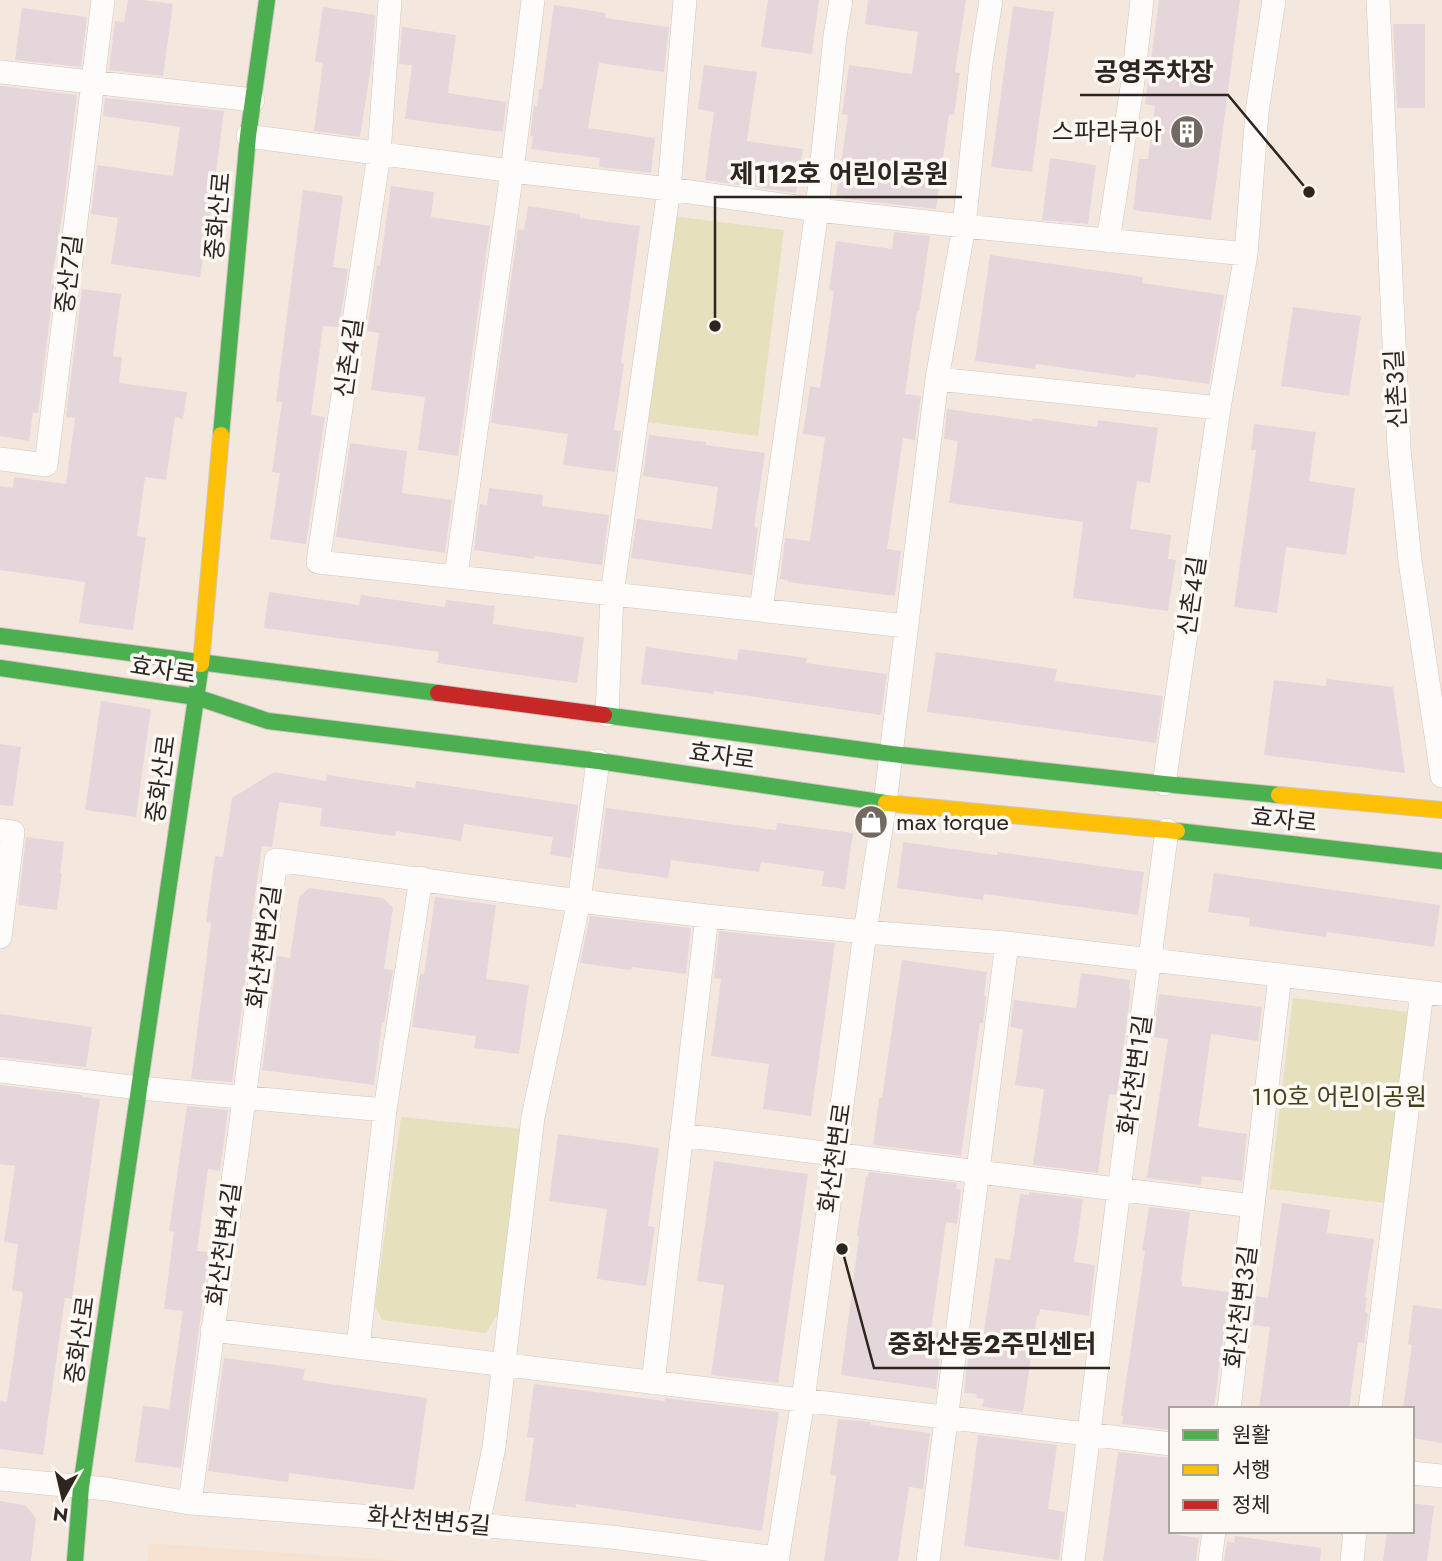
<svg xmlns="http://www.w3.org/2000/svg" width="1442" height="1561" font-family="Jost,'Noto Sans KR',sans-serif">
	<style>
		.built { fill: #f7e2d1 }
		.green { fill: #e6e1bc }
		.building { fill: #e5d6db }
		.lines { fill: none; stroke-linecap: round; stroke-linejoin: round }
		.street-casing { stroke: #d0c6bf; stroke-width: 24 }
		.fast-casing { stroke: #d0c6bf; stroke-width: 18 }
		.slow-casing { stroke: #d0c6bf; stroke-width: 18 }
		.jam-casing { stroke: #d0c6bf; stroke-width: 18 }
		.street { stroke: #fdfcfa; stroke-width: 23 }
		.fast { stroke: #4caf50; stroke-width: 16 }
		.slow { stroke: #ffc107; stroke-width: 16 }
		.jam { stroke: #c62828; stroke-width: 16 }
		.labels { text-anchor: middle; stroke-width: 7; stroke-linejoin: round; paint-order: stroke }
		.poi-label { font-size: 24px; fill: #2d251e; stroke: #fcf8f4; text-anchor: end }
		.street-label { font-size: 24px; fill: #2d251e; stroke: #fcf8f4 }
		.park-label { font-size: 24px; fill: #414113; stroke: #fcf8f4 }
		.leader { fill: none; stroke: #2d251e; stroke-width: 2.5 }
		.callout-dot { fill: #2d251e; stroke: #fcf8f4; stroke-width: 2.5 }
		.callout-label { font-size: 26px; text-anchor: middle; font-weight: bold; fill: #2d251e; stroke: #fcf8f4; stroke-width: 7; stroke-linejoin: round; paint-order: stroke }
	</style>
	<rect width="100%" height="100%" fill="#f4e8de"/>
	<path class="built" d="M149,1543L404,1561H147Z"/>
	<path class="green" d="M672,216L784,230L758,436L646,422Z
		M1293,998L1408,1012L1385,1203L1270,1189Z
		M401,1117L523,1129L501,1309L486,1333L382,1320L375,1305Z"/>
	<path class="building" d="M128,0H143L173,4L163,76L109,70L115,21L124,22Z
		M768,0H819L812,54L761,47Z
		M868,0H966L955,72L960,73L954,115L949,114L936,209L836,198L848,115L842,114L849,65L912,74L918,32L865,24Z
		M1159,0H1240L1211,220L1133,210L1139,159H1148L1155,106L1145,104Z
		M554,5L606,13L605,18L669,27L664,72L599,63L588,128L655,138L651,173L599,167L600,158L531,149L533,136H530L534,106H537L539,89H542Z
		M1013,6L1054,12L1032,172L991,167Z
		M323,7L375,15L372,60L360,137L314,131L323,63L315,61Z
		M22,8L87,17L81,67L15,60Z
		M1393,24H1425V108H1397Z
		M402,27L456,35L448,93L506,102L503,132L405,119L412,65L399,64Z
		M704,65L757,72L747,141L803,149L796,193L705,180L714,112L698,109Z
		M0,86L77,95L63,210L51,284L54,285L38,413L33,412L29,441L0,436Z
		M105,98L224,111L210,219H209L200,277L111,264L118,218L91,214L97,165L173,176L180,127L103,116Z
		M1050,158L1096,165L1088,224L1042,220Z
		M391,186L434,192L431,217L490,226L458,456L418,450L425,397L371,390L379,333L367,331L377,265L380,266Z
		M303,190L343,196L333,267L348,269L339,327L323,326L311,415L325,417L306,544L270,539L280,473L272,472L282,402H276Z
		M528,206L580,214V218L640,226L621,363L624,364L614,430L621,431L615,472L563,465L568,434L491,423L518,229L524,230Z
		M894,232L930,236L919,311H917L905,394L921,396L915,440L903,438L887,549L901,551L895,596L788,582V580L780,579L785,538L810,541L825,437L803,434L810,386L820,388L834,291L829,290L836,241L892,249Z
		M990,255L1143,277L1142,283L1224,295L1209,384L1136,374L1135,378L1036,364L1035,369L975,361Z
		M82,289L121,294L113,356L122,357L119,383L187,392L183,419L175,417L166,480L145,477L137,536L146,537L133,630L79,623L85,582L0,570V486L13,488L14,477L66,484L75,418L66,417Z
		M1293,307L1361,316L1349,396L1281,386Z
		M947,409L1032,421L1033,418L1097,427L1098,420L1158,428L1150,483L1137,481L1130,529L1171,535L1168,559L1176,560L1168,611L1073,598L1083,522L949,503L958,441L944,439Z
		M1254,424L1316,432L1309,481L1355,488L1346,555L1286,547L1277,613L1234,607L1256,450H1251Z
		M649,435L706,442V445L765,453L754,527L758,528L752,575L631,558L637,519L712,529L718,487L643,476Z
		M350,443L407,451L402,493L452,500L445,553L336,537Z
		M489,488L543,495L542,506L609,515L602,565L535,556L534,559L474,550L480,504L487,505Z
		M269,592L359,605L361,595L445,607L446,600L495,606L493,624L584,637L577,683L437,663L439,652L264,628Z
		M646,647L737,660L739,649L807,658L806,663L887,674L881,715L714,691V694L641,684Z
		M936,652L1057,669L1055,681L1163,696L1156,743L927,712Z
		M1327,679L1393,687L1405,773L1264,755L1274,680L1326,686Z
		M101,701L151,709L136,817L85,810Z
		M0,744L21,747L13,806L0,805Z
		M274,772L326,781L327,775L415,788L416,781L578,805L571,858L550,855L553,837L464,824L461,841L396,831L395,836L320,826L322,808L279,802L272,847L262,846L248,945L250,946L232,1082L191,1079L211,923L206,922L215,856L223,857L232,798Z
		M606,808L776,830L777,823L853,833L845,889L822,886L824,871L761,862L759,872L671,860L668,878L598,868Z
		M26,837L64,842L60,873H62L57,910L18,905Z
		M903,842L997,855V852L1144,872L1138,915L984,894L983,900L897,888Z
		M1214,873L1440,905L1434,947L1327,932L1326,937L1249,926L1250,918L1208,912Z
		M309,888L383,898L393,908L384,969L393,970L384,1023H382L374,1085L262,1070L277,956L290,958L299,897Z
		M435,897L496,905L486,979L529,985L519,1054L474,1048L476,1036L412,1027L420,974H424Z
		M590,916L691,928L686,974L632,967L631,970L580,963Z
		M719,931L835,943L811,1116L763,1109L769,1064L711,1056L721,979L714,978Z
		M902,960L987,972L984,995L986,996L983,1023H980L961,1156L873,1145L879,1098H882Z
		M1081,973L1130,980L1129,990H1131L1117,1095L1109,1094L1098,1173L1033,1165L1044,1089L1015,1085L1023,1029L1010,1027L1014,1000L1076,1008Z
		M1159,994L1262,1007L1258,1041L1211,1034L1198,1127L1247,1134L1242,1181L1202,1176L1201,1185L1147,1178L1168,1039L1153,1037Z
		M0,1014L92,1027L86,1067L0,1057Z
		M0,1085L82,1095V1097L100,1099L72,1299L65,1298L43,1455L0,1449V1401L7,1402L23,1292L12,1290L18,1244L4,1242L15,1166L0,1164Z
		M187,1106L228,1110L220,1171L208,1169L197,1251L209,1252L181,1468L135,1462L143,1406L169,1409L183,1311L164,1309L174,1232L169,1231Z
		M558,1134L659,1148L648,1226L655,1227L646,1286L597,1279L607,1209L549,1201Z
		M714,1161L808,1174L778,1383L711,1375L724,1285L697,1281Z
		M869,1172L957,1183L956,1189L961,1190L957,1224L946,1222L931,1331L943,1332L936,1389L841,1375L859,1237L857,1236L866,1176L868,1177Z
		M1029,1192L1083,1199L1074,1262L1095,1265L1089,1316L1040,1309L1039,1316L1037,1315L1023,1412L982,1407L984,1399L976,1398L977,1394L964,1393L971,1336L983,1338L995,1258L1010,1260L1020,1194L1029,1195Z
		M1282,1203L1330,1210L1327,1233L1374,1239L1365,1297H1367L1365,1312L1368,1313L1364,1343L1358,1342L1349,1409H1259L1270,1327L1253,1325L1256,1296L1268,1298Z
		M1149,1207L1190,1212L1181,1281H1182V1286L1229,1292L1214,1409H1171V1430L1122,1424L1123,1416H1121L1145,1251H1142Z
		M1413,1305L1442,1309V1443L1412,1438V1409H1403L1412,1345L1408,1344Z
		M224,1358L305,1369L303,1380L427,1398L414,1490L289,1473L288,1482L208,1471Z
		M534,1384L665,1401V1398L779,1412L762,1531L576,1504V1508L525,1501L534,1438L527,1437Z
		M838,1419L871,1422V1425L930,1433L923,1489L909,1487L898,1561H824L836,1476L830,1475Z
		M978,1435L1057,1445L1048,1509L1065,1512L1059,1560L964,1546Z
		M1118,1452L1171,1458V1534L1199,1538L1196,1561H1103Z
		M0,1501L25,1505L36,1518L31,1561H0Z
		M1412,1503L1434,1506L1427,1561H1383L1387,1531H1412Z
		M1235,1536L1321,1548L1320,1561H1224L1227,1541L1234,1543Z"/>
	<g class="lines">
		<g class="street-casing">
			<path id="street" d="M390,0L379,154L318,562L906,626
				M1378,0L1399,449L1410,561L1442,776
				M0,72L253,100
				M248,136L512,171L669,189L817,210L964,226L1246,254
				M1108,241L1133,81L1142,0
				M937,379L1219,408
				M0,459L46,465L103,0
				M456,576L512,171L533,0
				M761,610L817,210L835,36L841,0
				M607,715L612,594L669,189L685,0
				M1164,784L1219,408L1246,254L1257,112L1274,0
				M0,830L13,832L0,937
				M0,1071L139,1088L385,1110
				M681,1135L1253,1206
				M212,1330L1171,1444
				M358,1347L385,1110L421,878
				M653,1383L707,916
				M1229,1409L1280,976
				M1370,1409L1422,992
				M1412,1473L1442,1476
				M0,1479L107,1489L190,1503L478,1525L611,1537L778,1558
				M190,1503L276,860L579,901L707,916L865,932L1007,943L1442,994
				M478,1525L494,1447L533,1117L579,901L598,761
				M777,1561L803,1400L865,932L885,803L937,379L964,226L981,63L991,0
				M928,1561L1007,943
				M1073,1561L1119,1189L1167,830
				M1210,1561L1214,1531
				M1352,1561L1355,1531"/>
		</g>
		<g class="fast-casing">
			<path id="fast" d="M221,435L248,136L267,0
				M0,636L438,693
				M0,668L196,697L268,721L598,761L886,803
				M604,715L892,754L1164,784L1279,795
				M1177,831L1442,861
				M75,1561L81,1487L201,664"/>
		</g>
		<g class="slow-casing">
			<path id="slow" d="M201,664L221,435
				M1279,795L1442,810
				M886,803L1177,831"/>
		</g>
		<g class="jam-casing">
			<path id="jam" d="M438,693L604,715"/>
		</g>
		<use href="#street" class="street"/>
		<use href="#fast" class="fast"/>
		<use href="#slow" class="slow"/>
		<use href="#jam" class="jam"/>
	</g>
	<defs>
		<g id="building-disc" transform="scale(1.75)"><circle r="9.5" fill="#736961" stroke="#fcf8f4"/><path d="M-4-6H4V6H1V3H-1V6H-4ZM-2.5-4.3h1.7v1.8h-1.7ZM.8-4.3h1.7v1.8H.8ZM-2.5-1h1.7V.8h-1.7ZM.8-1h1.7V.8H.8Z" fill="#fff"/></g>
		<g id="shop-disc" transform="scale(1.75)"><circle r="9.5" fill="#736961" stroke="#fcf8f4"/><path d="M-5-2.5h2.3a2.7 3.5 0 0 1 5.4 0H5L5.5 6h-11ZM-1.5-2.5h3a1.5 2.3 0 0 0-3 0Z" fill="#fff"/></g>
	</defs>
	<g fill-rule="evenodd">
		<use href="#building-disc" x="1187" y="132"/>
		<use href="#shop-disc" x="871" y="822"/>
	</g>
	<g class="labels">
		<g class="poi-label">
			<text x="1162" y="140">스파라쿠아</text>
			<text x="896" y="830" text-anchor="start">max torque</text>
		</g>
		<g class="street-label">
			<text transform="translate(218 216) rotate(-85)" y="8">중화산로</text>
			<text transform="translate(69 274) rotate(-83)" y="8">중산7길</text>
			<text transform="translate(349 358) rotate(-82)" y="8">신촌4길</text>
			<text transform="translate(1396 389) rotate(-93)" y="8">신촌3길</text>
			<text transform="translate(1192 596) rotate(-82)" y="8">신촌4길</text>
			<text transform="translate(163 670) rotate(9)" y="8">효자로</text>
			<text transform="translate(722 756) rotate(8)" y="8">효자로</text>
			<text transform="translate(161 779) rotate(-82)" y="8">중화산로</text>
			<text transform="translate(1284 820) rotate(6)" y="8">효자로</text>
			<text transform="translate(264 947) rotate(-82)" y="8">화산천변2길</text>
			<text transform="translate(1135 1075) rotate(-82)" y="8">화산천변1길</text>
			<text transform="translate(835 1158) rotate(-82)" y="8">화산천변로</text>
			<text transform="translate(224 1244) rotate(-82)" y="8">화산천변4길</text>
			<text transform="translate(1241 1307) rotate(-83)" y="8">화산천변3길</text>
			<text transform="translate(80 1340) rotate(-82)" y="8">중화산로</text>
			<text transform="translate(429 1521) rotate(5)" y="8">화산천변5길</text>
		</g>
		<g class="park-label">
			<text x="1339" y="1105">110호 어린이공원</text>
		</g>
	</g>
	<path class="leader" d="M1309 192L1228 95H1080M715 326L715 197H962M842 1249L874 1368H1110"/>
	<g class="callout-dot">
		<circle cx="1309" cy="192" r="7"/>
		<circle cx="715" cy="326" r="7"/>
		<circle cx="842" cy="1249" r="7"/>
	</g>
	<g class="callout-label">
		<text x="1154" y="81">공영주차장</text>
		<text x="839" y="183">제112호 어린이공원</text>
		<text x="992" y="1353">중화산동2주민센터</text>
	</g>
	<rect x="1169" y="1407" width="245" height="126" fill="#fcf8f4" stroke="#a9a49e" stroke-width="2"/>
	<rect x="1183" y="1430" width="35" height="10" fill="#4caf50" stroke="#a9a49e" stroke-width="2"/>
	<text x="1232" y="1442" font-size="21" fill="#2d251e">원활</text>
	<rect x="1183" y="1465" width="35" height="10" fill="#ffc107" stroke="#a9a49e" stroke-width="2"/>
	<text x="1232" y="1477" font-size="21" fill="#2d251e">서행</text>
	<rect x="1183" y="1500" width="35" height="10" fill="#c62828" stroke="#a9a49e" stroke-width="2"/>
	<text x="1232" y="1512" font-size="21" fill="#2d251e">정체</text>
	<g transform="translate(63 1498) rotate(188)" stroke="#fcf8f4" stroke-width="5" paint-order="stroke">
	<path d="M0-5L12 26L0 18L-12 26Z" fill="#2d251e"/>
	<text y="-10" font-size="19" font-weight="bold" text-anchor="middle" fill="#2d251e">N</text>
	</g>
</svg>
